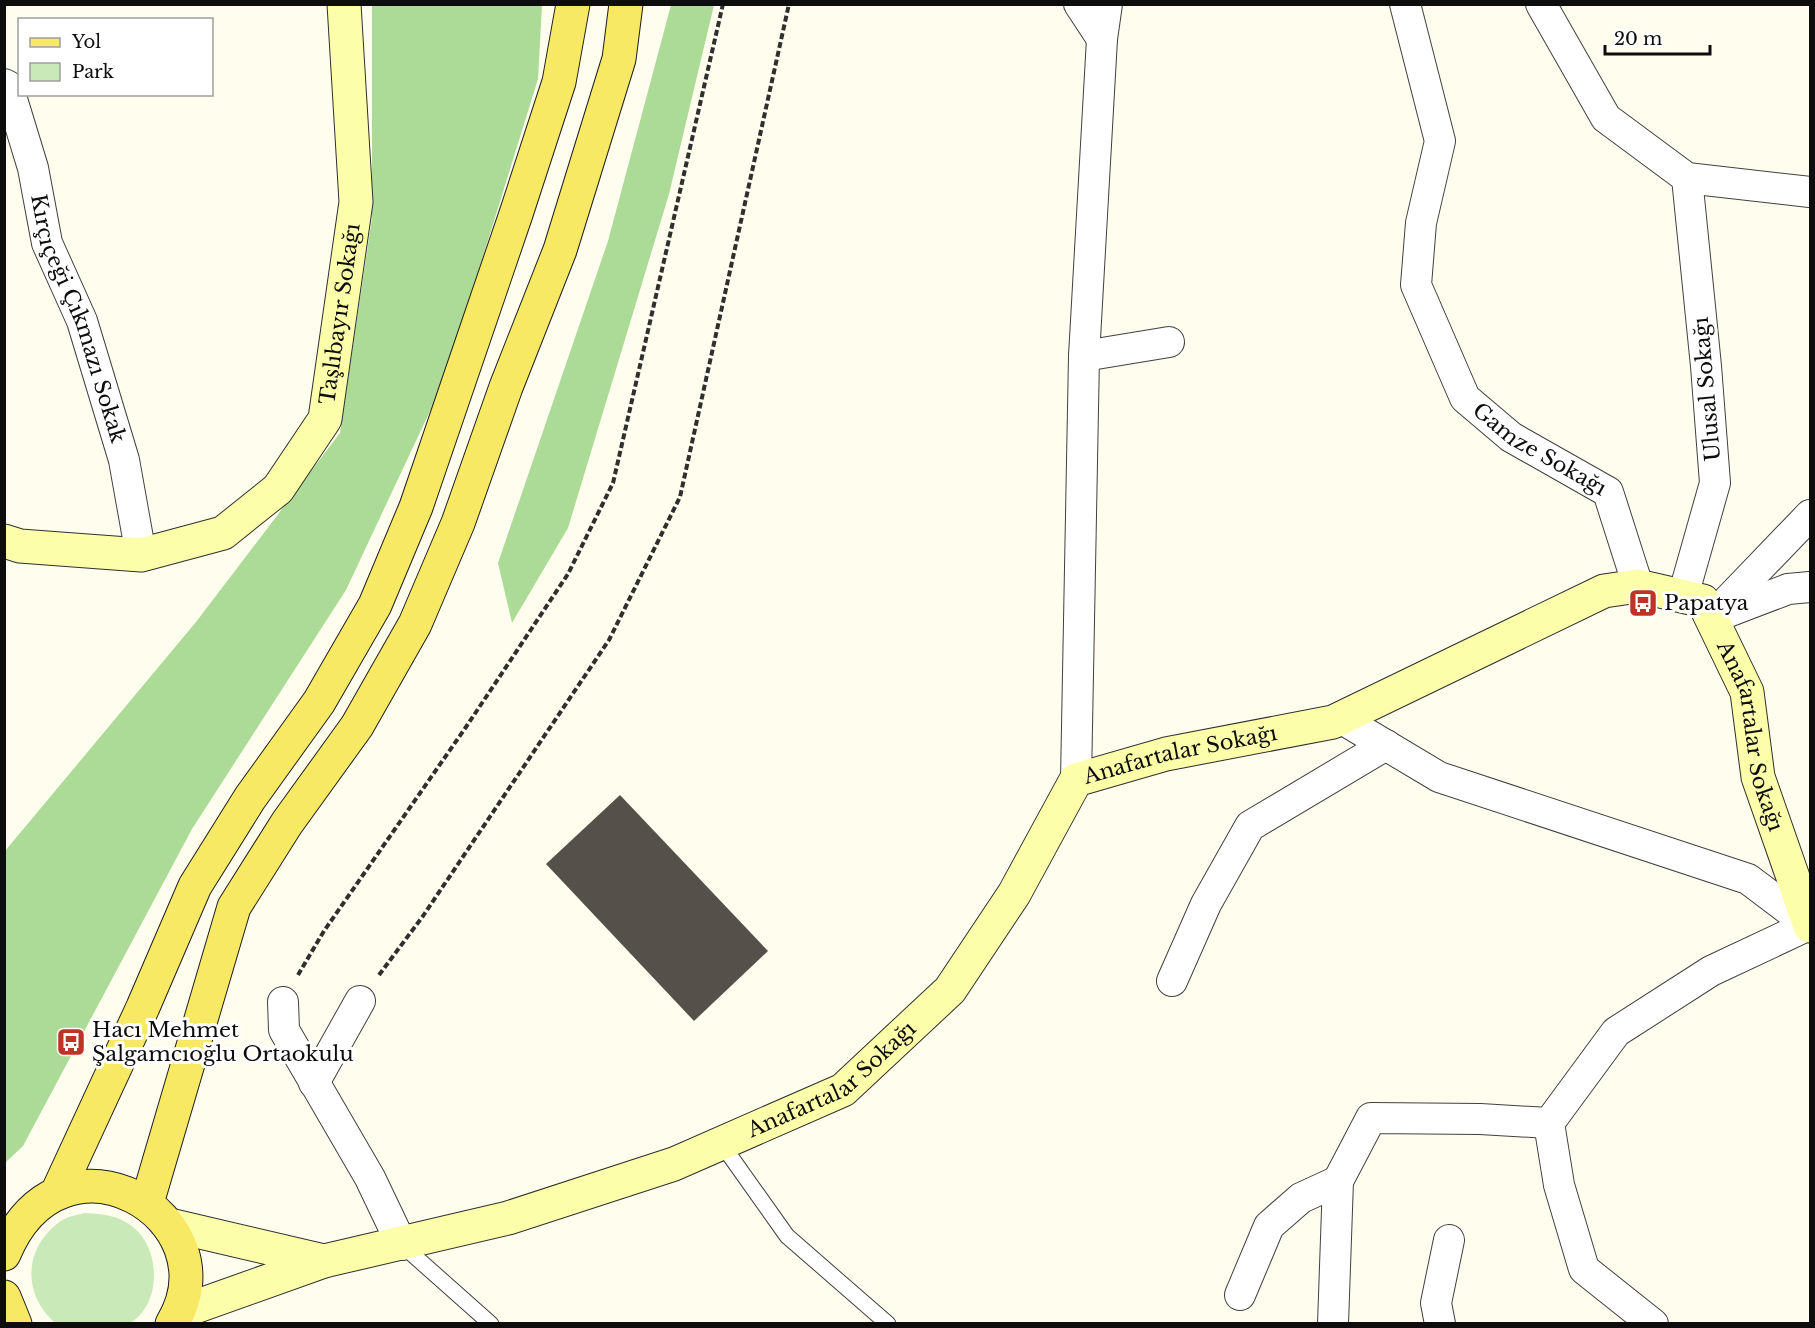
<svg xmlns="http://www.w3.org/2000/svg" width="1815" height="1328" font-family="'Libre Baskerville',serif">
	<style>
		.green { fill: #cae9b8 }
		.forest { fill: #acda97 }
		.building { fill: #56504a }
		.lines { fill: none; stroke-linecap: round; stroke-linejoin: round }
		.lane-casing { stroke: #404040; stroke-width: 17 }
		.street-casing { stroke: #404040; stroke-width: 32 }
		.secondary-casing { stroke: #2f2f2f; stroke-width: 35 }
		.primary-casing { stroke: #1e1e1e; stroke-width: 35 }
		.path { stroke: #2f2f2f; stroke-width: 4; stroke-dasharray: 6 3; stroke-linecap: butt }
		.lane { stroke: #fff; stroke-width: 15 }
		.street { stroke: #fff; stroke-width: 30 }
		.secondary { stroke: #fcfeaa; stroke-width: 33 }
		.primary { stroke: #f8e965; stroke-width: 33 }
		.labels { text-anchor: middle; stroke-width: 6; stroke-linejoin: round; paint-order: stroke }
		.street-label { font-size: 21px; fill: #0d0d0d; stroke: #fff }
		.poi-label { font-size: 21px; fill: #0d0d0d; stroke: #fff; text-anchor: start }
	</style>
	<rect width="100%" height="100%" fill="#fffeee"/>
	<path class="green" d="M85,1213C103,1214 118,1215 133,1227C161,1249 162,1304 130,1323H55C23,1295 23,1250 58,1223C65,1217 76,1215 85,1213Z"/>
	<path class="forest" d="M372,5H542L538,79L445,379L346,590L192,829L23,1146L5,1163V851L196,622L340,433L372,218Z
		M671,5H714L669,194L568,528L512,623L498,563L608,241Z"/>
	<path class="building" d="M620,795L768,951L694,1021L546,864Z"/>
	<g class="lines">
		<g class="lane-casing">
			<path id="lane" d="M721,1143L787,1236L888,1324
				M402,1245L491,1324"/>
		</g>
		<g class="street-casing">
			<g id="street">
				<path d="M1079,4L1102,39"/>
				<path id="s1" d="M1405,4L1440,141L1421,223L1416,285L1465,398L1511,437L1608,492L1638,586"/>
				<path d="M1541,4L1606,118L1687,178L1810,192"/>
				<path id="s2" d="M4,84L8,86L33,168L47,243L82,321L124,460L141,555"/>
				<path d="M1084,356L1169,342"/>
				<path d="M1683,596L1715,483L1706,366L1687,178"/>
				<path d="M1720,615L1788,589L1810,587"/>
				<path d="M1711,618L1810,515"/>
				<path d="M1342,719L1439,777L1748,879L1809,925L1711,971L1616,1032L1549,1123L1559,1185L1584,1269L1653,1324"/>
				<path d="M1076,780L1084,356L1102,39L1107,4"/>
				<path d="M1172,981L1206,904L1250,826L1386,745"/>
				<path d="M283,1002L284,1030L370,1178L402,1245"/>
				<path d="M314,1083L360,1001"/>
				<path d="M1240,1295L1269,1226L1301,1198L1338,1181"/>
				<path d="M1333,1324L1338,1181L1371,1118L1480,1119L1549,1123"/>
				<path d="M1440,1324L1436,1303L1449,1240"/>
			</g>
		</g>
		<g class="secondary-casing">
			<g id="secondary">
				<path id="s3" d="M4,541L20,546L141,555L223,533L278,489L325,419L356,202L344,4"/>
				<path d="M170,1225L324,1261"/>
				<path id="s4" d="M178,1313L324,1261L508,1218L674,1164L843,1090L950,990L1014,894L1076,780L1166,754L1333,722L1604,591L1638,586L1703,601L1747,692L1758,777L1810,926"/>
			</g>
		</g>
		<g class="primary-casing">
			<path id="primary" d="M57,1193L143,1007L195,886L250,798L319,702L375,605L416,507L516,214L559,82L573,4
				M147,1203L234,907L287,823L357,726L415,624L458,523L506,387L560,250L619,59L626,4
				M4,1254C62,1114 236,1218 172,1324
				M4,1297L15,1324"/>
		</g>
		<path class="path" d="M298,975L324,931L466,727L568,574L613,483L723,4
			M379,975L423,916L609,640L680,497L789,4"/>
		<use href="#lane" class="lane"/>
		<use href="#street" class="street"/>
		<use href="#secondary" class="secondary"/>
		<use href="#primary" class="primary"/>
	</g>
	<defs>
		<g id="bus-square" transform="scale(1.5)"><rect x="-9" y="-9" width="18" height="18" rx="4" fill="#bd3426" stroke="#fff"/><path d="M-5-6H5V4H4V6H2V4H-2V6H-4V4H-5ZM-3.5-4V0h7V-4ZM-3.5 1.2v1.5H-2V1.2ZM2 1.2v1.5H3.5V1.2Z" fill="#fff"/></g>
	</defs>
	<g fill-rule="evenodd">
		<use href="#bus-square" x="1643" y="603"/>
		<use href="#bus-square" x="71" y="1042"/>
	</g>
	<g class="labels">
		<g class="street-label">
			<text dy="7" stroke="none"><textPath href="#s3" startOffset="484">Taşlıbayır Sokağı</textPath></text>
			<text dy="7" stroke="none"><textPath href="#s2" startOffset="248">Kırçıçeği Çıkmazı Sokak</textPath></text>
			<text transform="translate(1707 389) rotate(-95)" y="7">Ulusal Sokağı</text>
			<text dy="7" stroke="none"><textPath href="#s1" startOffset="502">Gamze Sokağı</textPath></text>
			<text dy="7" stroke="none"><textPath href="#s4" startOffset="1905">Anafartalar Sokağı</textPath></text>
			<text dy="7" stroke="none"><textPath href="#s4" startOffset="1202">Anafartalar Sokağı</textPath></text>
			<text dy="7" stroke="none"><textPath href="#s4" startOffset="699">Anafartalar Sokağı</textPath></text>
		</g>
		<g class="poi-label">
			<text x="1664" y="610">Papatya</text>
			<text x="92" y="1037">Hacı Mehmet<tspan x="92" dy="24">Şalgamcıoğlu Ortaokulu</tspan></text>
		</g>
	</g>
	<rect width="1815" height="1328" fill="none" stroke="#0d0d0d" stroke-width="12"/>
	<rect x="18" y="18" width="195" height="78" fill="#ffffff" stroke="#9e9e9e" stroke-width="1.5"/>
	<rect x="30" y="38" width="30" height="9" fill="#f8e965" stroke="#9e9e9e" stroke-width="1.5"/>
	<text x="72" y="48" font-size="18" fill="#0d0d0d">Yol</text>
	<rect x="30" y="63" width="30" height="18" fill="#cae9b8" stroke="#9e9e9e" stroke-width="1.5"/>
	<text x="72" y="78" font-size="18" fill="#0d0d0d">Park</text>
	<path d="M1605 45v9h105v-9" fill="none" stroke="#0d0d0d" stroke-width="3"/>
	<text x="1614" y="45" font-size="18" fill="#0d0d0d" stroke="#ffffff" stroke-width="4.5" paint-order="stroke">20 m</text>
</svg>
